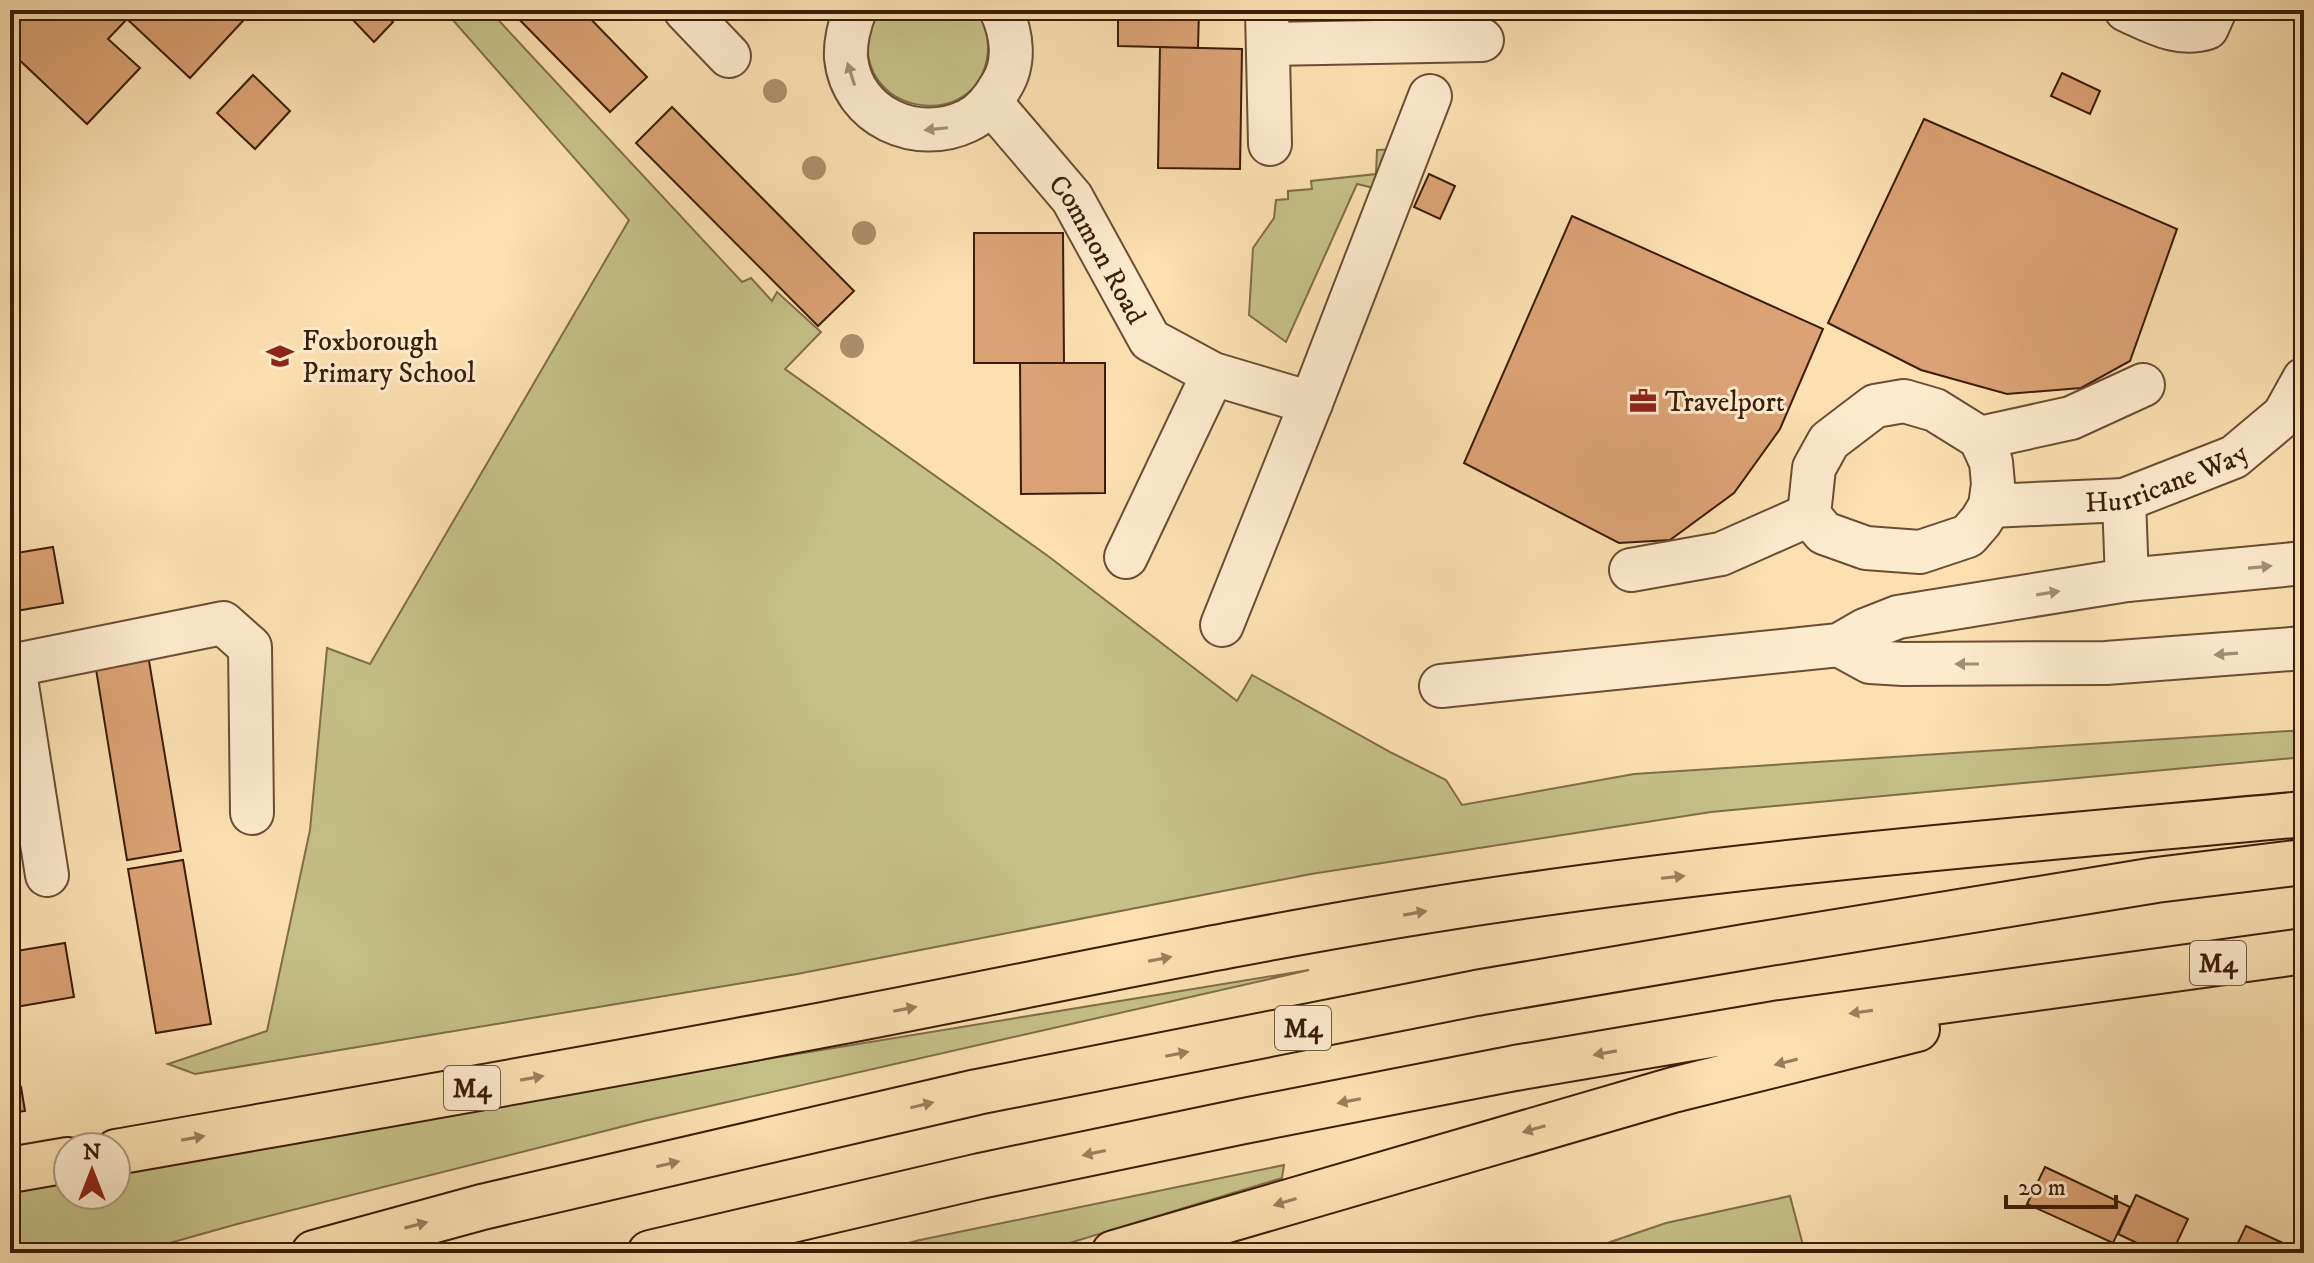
<svg xmlns="http://www.w3.org/2000/svg" width="2314" height="1263" font-family="'IM FELL DW Pica',serif">
	<style>
		.green { fill: #c5c188; stroke: #806e48; stroke-width: 2 }
		.building { fill: #dba375; stroke: #3c1c09; stroke-width: 2 }
		.lines { fill: none; stroke-linecap: round; stroke-linejoin: round }
		.minor-casing { stroke: #6c4d33; stroke-width: 46 }
		.highway-casing { stroke: #3c1c09; stroke-width: 48 }
		.minor { stroke: #fdebcd; stroke-width: 42 }
		.highway { stroke: #fce0b2; stroke-width: 44 }
		.tree { fill: #a9906a }
		.oneway { fill: #a68e75 }
		.oneway2 { fill: #9c7e5e }
		.labels { text-anchor: middle; stroke-width: 6; stroke-linejoin: round; paint-order: stroke }
		.shield { fill: #fdebcd; stroke: #765a44; stroke-width: 2 }
		.shield-label { font-size: 26px; font-weight: bold; fill: #3c1c09 }
		.street-label { font-size: 28px; fill: #3c1c09; stroke: #fdebcd }
		.poi-label { font-size: 28px; fill: #3c1c09; stroke: #fdebcd; text-anchor: start }
	</style>
	<rect width="100%" height="100%" fill="#fce0b2"/>
	<filter id="stains"><feTurbulence type="fractalNoise" baseFrequency=".0025" numOctaves="4"/><feColorMatrix values="0 0 0 0 .2 0 0 0 0 .09 0 0 0 0 .02 0 0 0 .5 -.17"/></filter>
	<radialGradient id="worn" r=".72"><stop offset=".6" stop-color="#630" stop-opacity="0"/><stop offset="1" stop-color="#630" stop-opacity=".3"/></radialGradient>
	<path class="green" d="M444,10H489L742,282L751,278L772,301L777,292L821,332L785,369L1048,556L1237,701L1252,675L1392,753L1446,780L1462,805L1634,774L2304,730V757L1711,812L1311,874L797,974L195,1074L168,1064L267,1031L310,830L327,648L370,664L629,220Z
		M879,10H976C987,26 991,43 986,63C969,133 854,113 869,32C871,25 876,17 879,10Z
		M1423,148L1386,191L1357,184L1286,342L1249,315L1253,248L1274,218L1276,200L1288,199V191L1312,189L1311,181L1376,174L1377,150Z
		M1309,970L644,1121L241,1223L134,1253H10V1193L68,1182V1195H116V1174L639,1080Z
		M1284,1165L1282,1178L1037,1253H869L920,1240Z
		M1790,1196L1805,1253H1578L1666,1223Z"/>
	<path class="building" d="M10,10H253L190,78L127,19L108,39L140,68L87,124L10,51Z
		M363,10H380L393,22L374,42L353,20Z
		M510,10H582L647,77L610,112Z
		M1118,10H1199L1198,48L1118,46Z
		M1160,47L1242,49L1240,169L1158,168Z
		M2062,73L2100,91L2090,114L2051,96Z
		M253,75L290,111L255,149L217,113Z
		M672,107L854,291L818,326L636,143Z
		M1924,119L2177,229L2130,361L2081,388L2007,394L1921,370L1828,323Z
		M1429,174L1455,186L1440,219L1414,207Z
		M1572,216L1823,329L1780,429L1734,493L1670,540L1619,543L1464,463Z
		M974,233H1063L1064,363H974Z
		M1020,363H1105V493L1021,494Z
		M53,547L63,603L10,612V554Z
		M148,655L181,851L127,860L95,663Z
		M183,860L211,1024L156,1033L128,869Z
		M65,943L74,997L10,1008V952Z
		M21,1087L25,1111L10,1113V1089Z
		M2045,1167L2130,1207L2113,1243L2027,1204Z
		M2136,1195L2188,1219L2172,1253H2158L2118,1234Z
		M2246,1226L2283,1243L2278,1253H2233Z"/>
	<g class="lines">
		<g class="minor-casing">
			<g id="minor">
				<path d="M685,10L729,56"/>
				<path d="M855,10C849,26 845,41 846,58C852,117 917,145 967,121C983,114 993,100 1001,86C1016,63 1012,34 1001,10"/>
				<path d="M1267,10L1270,144"/>
				<path d="M2126,10C2153,22 2178,37 2207,28L2215,10"/>
				<path d="M1268,44L1482,40"/>
				<path id="s1" d="M991,103L1072,198L1150,340L1213,374L1311,403L1430,96"/>
				<path d="M1904,401L1935,410L1980,438L1991,462L1993,484L1990,506L1981,521L1968,536L1920,552L1866,548L1824,533L1809,515L1814,468L1829,441L1875,406Z"/>
				<path d="M1980,438L2071,418L2143,385"/>
				<path d="M2124,500L2127,580"/>
				<path id="s2" d="M1990,506L2124,500L2234,457L2284,415L2304,379"/>
				<path d="M1126,557L1213,374"/>
				<path d="M1631,570L1721,554L1809,515"/>
				<path d="M1222,625L1311,403"/>
				<path d="M1839,645L1870,662L1903,664L2106,663L2304,648"/>
				<path d="M10,666L223,623L250,647L252,813"/>
				<path d="M14,666L47,875"/>
				<path d="M1441,686L1839,645L1865,630L1898,617L2127,580L2304,563"/>
			</g>
		</g>
		<g class="highway-casing">
			<path id="highway" d="M116,1152C354,1110 591,1069 828,1024C1029,986 1228,942 1430,910C1719,864 2012,841 2304,814
				M10,1170L68,1160
				M314,1253L482,1207L977,1092L1476,993L1751,946L2156,880L2304,862
				M650,1253L980,1176L1244,1121L1515,1068L1781,1023L2304,951
				M1114,1253L1673,1090L1917,1029"/>
		</g>
		<use href="#minor" class="minor"/>
		<use href="#highway" class="highway"/>
	</g>
	<g class="tree">
		<circle cx="775" cy="91" r="12"/>
		<circle cx="814" cy="168" r="12"/>
		<circle cx="864" cy="233" r="12"/>
		<circle cx="852" cy="346" r="12"/>
	</g>
	<defs><path id="oneway-solid" d="M-6-.8H1V-3.2L6.5 0L1 3.2V.8H-6Z" transform="scale(2)"/></defs>
	<g class="oneway">
		<use href="#oneway-solid" transform="translate(851 74) rotate(-108)"/>
		<use href="#oneway-solid" transform="translate(936 129) rotate(174)"/>
		<use href="#oneway-solid" transform="translate(2260 567) rotate(-5)"/>
		<use href="#oneway-solid" transform="translate(2048 593) rotate(-9)"/>
		<use href="#oneway-solid" transform="translate(2226 654) rotate(176)"/>
		<use href="#oneway-solid" transform="translate(1967 664) rotate(180)"/>
	</g>
	<g class="oneway2">
		<use href="#oneway-solid" transform="translate(1673 877) rotate(-6)"/>
		<use href="#oneway-solid" transform="translate(1415 913) rotate(-10)"/>
		<use href="#oneway-solid" transform="translate(1160 959) rotate(-11)"/>
		<use href="#oneway-solid" transform="translate(905 1009) rotate(-11)"/>
		<use href="#oneway-solid" transform="translate(1861 1012) rotate(172)"/>
		<use href="#oneway-solid" transform="translate(1605 1053) rotate(170)"/>
		<use href="#oneway-solid" transform="translate(1177 1054) rotate(-11)"/>
		<use href="#oneway-solid" transform="translate(1786 1062) rotate(166)"/>
		<use href="#oneway-solid" transform="translate(532 1078) rotate(-10)"/>
		<use href="#oneway-solid" transform="translate(1349 1101) rotate(169)"/>
		<use href="#oneway-solid" transform="translate(922 1105) rotate(-13)"/>
		<use href="#oneway-solid" transform="translate(1534 1129) rotate(164)"/>
		<use href="#oneway-solid" transform="translate(193 1138) rotate(-10)"/>
		<use href="#oneway-solid" transform="translate(1094 1153) rotate(168)"/>
		<use href="#oneway-solid" transform="translate(668 1164) rotate(-13)"/>
		<use href="#oneway-solid" transform="translate(1285 1202) rotate(163)"/>
		<use href="#oneway-solid" transform="translate(416 1225) rotate(-15)"/>
	</g>
	<defs>
		<g id="school-bare" transform="scale(2.16)"><path d="M0-5L7-2L0 1L-7-2ZM-4 1L0 2.5L4 1V4Q0 6-4 4Z" fill="#8f2418" stroke="#fdebcd" stroke-width="2.5" paint-order="stroke"/></g>
		<g id="office-bare" transform="scale(2.16)"><path d="M-6-3h4V-5.5h4V-3h4V5H-6ZM-1-4.5V-3h2v-1.5ZM-6 0V1H6V0Z" fill="#8f2418" stroke="#fdebcd" stroke-width="2.5" paint-order="stroke"/></g>
	</defs>
	<g fill-rule="evenodd">
		<use href="#school-bare" x="280" y="356"/>
		<use href="#office-bare" x="1643" y="401"/>
	</g>
	<g class="labels">
		<g class="shield">
			<rect x="2190" y="941" width="56" height="44" rx="6"/>
			<rect x="1275" y="1006" width="56" height="44" rx="6"/>
			<rect x="444" y="1066" width="56" height="44" rx="6"/>
		</g>
		<g class="shield-label">
			<text x="2218" y="972">M4</text>
			<text x="1303" y="1037">M4</text>
			<text x="472" y="1097">M4</text>
		</g>
		<g class="street-label">
			<text dy="10" stroke="none"><textPath href="#s1" startOffset="182">Common Road</textPath></text>
			<text dy="10" stroke="none"><textPath href="#s2" startOffset="180">Hurricane Way</textPath></text>
		</g>
		<g class="poi-label">
			<text x="302" y="350">Foxborough<tspan x="302" dy="32">Primary School</tspan></text>
			<text x="1665" y="411">Travelport</text>
		</g>
	</g>
	<rect width="2314" height="1263" fill="none" stroke="#fce0b2" stroke-width="40"/>
	<rect x="12" y="12" width="2290" height="1239" fill="none" stroke="#3c1c09" stroke-width="4"/>
	<rect x="20" y="20" width="2274" height="1223" fill="none" stroke="#3c1c09" stroke-width="2"/>
	<g transform="translate(92 1171)"><circle r="38" fill="#fdebcd" stroke="#b0987f" stroke-width="2"/>
	<path d="M0-6L14 30L0 20L-14 30Z" fill="#8f2418"/>
	<text y="-12" font-size="22" font-weight="bold" text-anchor="middle" fill="#3c1c09">N</text>
	</g>
	<path d="M2006 1195v12h110v-12" fill="none" stroke="#3c1c09" stroke-width="4"/>
	<text x="2018" y="1195" font-size="24" fill="#3c1c09" stroke="#fdebcd" stroke-width="6" paint-order="stroke">20 m</text>
	<rect width="100%" height="100%" filter="url(#stains)"/>
	<rect width="100%" height="100%" fill="url(#worn)"/>
</svg>
